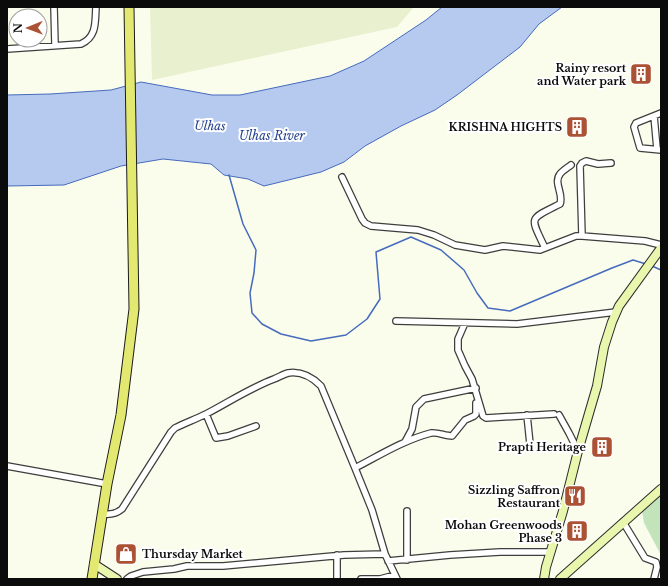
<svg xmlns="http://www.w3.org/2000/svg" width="668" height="586" font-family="'Libre Baskerville',serif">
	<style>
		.farmland { fill: #e9f0cf }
		.green { fill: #c3e3ba }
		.water { fill: #b6c9ef; stroke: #466bbd }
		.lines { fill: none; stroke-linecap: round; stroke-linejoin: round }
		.stream { stroke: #466bbd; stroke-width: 1.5 }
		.street-casing { stroke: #3e3e3e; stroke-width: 8 }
		.secondary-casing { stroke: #2d2d2d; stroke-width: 10 }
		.primary-casing { stroke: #1c1c1c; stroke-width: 11 }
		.street { stroke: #fff; stroke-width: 5.5 }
		.secondary { stroke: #e9f6ae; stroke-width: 8 }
		.primary { stroke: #e3e970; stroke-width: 9 }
		.labels { text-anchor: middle; stroke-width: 4; stroke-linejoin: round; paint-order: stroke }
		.poi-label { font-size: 11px; font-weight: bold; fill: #0b0b0b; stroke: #fff; text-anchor: end }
		.water-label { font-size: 12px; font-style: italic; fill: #23418f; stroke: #fff }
	</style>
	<rect width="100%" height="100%" fill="#fbfdec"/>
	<path class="farmland" d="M150,7H414L397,27L152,80Z"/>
	<path class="green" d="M661,494V555L644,523L642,511Z"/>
	<path class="water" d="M442,7H562L539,24L520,47L457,95L435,110L401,126L365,146L344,162L321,172L264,186L248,179L224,175L211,164L163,159L121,166L64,185L7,186V95L50,94L111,90L141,82L212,95H240L330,76L364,61L426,20Z"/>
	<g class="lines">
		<path class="stream" d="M229,175L243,224L256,250L254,273L250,293L252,313L262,324L281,334L311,341L346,335L367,319L380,299L376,252L411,237L441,250L464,270L477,293L488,308L510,311L612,268L633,260L646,264
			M652,266L661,270"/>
		<g class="street-casing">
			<path id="street" d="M54,7L55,45
				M7,49L81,44C97,37 95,22 96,7
				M661,113L636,123L634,127L640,148L661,150
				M654,116L657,149
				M342,177L362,219L365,223L371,226L418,230L434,235L455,245L485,250L503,246L540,250L576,236H582L645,241L661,245
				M582,236L580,166L582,163L586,161L598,164L611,163
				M545,248C530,216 528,220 560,204C564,194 553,183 560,174C562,171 567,168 571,165
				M396,321L517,324L616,312
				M465,323L458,339V350L465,366L472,379L483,416L486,418L554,414
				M206,414L216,438L228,436L256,426
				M527,415L530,444
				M559,415L569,433L578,451
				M405,442L412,429L416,407L424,399L476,388
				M7,466L107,484
				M355,468C380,455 404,440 431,433C438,432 445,436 452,436L465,420L474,416L476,414V403
				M407,511V560
				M103,514C110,515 116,514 122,509L171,432L175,428C185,423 196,419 206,414C229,402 250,388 274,379C279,377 284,374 288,373C301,371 312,377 321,386L355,468L372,510L385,554L397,579
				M623,522L645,558L656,562L657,567L654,579
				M337,555V579
				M388,561L450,555L500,552H550
				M127,579L131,576L143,572L174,569L187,566H223L344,555L385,554
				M361,579H380L395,575"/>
		</g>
		<g class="secondary-casing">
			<path id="secondary" d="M94,564L117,579
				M544,579L546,567L563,511L578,451L597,386L604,347L612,322L619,306L661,248
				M560,579L661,489"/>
		</g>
		<g class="primary-casing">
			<path id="primary" d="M92,579L107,484L121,415L134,309L129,7"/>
		</g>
		<use href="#street" class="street"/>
		<use href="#secondary" class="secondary"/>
		<use href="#primary" class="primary"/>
	</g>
	<defs>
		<g id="building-square" transform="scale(1.15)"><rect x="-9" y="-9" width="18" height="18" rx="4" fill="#ab5134" stroke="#fff"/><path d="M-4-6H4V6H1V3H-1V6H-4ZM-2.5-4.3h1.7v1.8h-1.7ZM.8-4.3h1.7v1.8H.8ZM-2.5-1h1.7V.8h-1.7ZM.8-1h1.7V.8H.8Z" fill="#fff"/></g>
		<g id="restaurant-square" transform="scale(1.15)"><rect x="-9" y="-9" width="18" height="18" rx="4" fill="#ab5134" stroke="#fff"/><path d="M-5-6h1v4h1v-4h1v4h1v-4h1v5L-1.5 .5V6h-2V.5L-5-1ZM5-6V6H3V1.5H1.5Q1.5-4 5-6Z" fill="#fff"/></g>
		<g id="shop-square" transform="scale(1.15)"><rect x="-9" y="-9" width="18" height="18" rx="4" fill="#ab5134" stroke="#fff"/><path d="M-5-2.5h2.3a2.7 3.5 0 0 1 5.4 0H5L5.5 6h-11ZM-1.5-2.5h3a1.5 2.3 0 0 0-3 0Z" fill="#fff"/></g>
	</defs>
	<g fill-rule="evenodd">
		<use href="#building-square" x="641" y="74"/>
		<use href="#building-square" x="577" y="127"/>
		<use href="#building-square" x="602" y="447"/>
		<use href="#restaurant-square" x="575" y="496"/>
		<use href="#building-square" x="577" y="531"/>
		<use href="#shop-square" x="126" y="554"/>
	</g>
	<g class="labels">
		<g class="poi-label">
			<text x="626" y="72">Rainy resort<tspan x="626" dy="13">and Water park</tspan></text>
			<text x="562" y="131">KRISHNA HIGHTS</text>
			<text x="586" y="451">Prapti Heritage</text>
			<text x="560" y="494">Sizzling Saffron<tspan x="560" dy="13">Restaurant</tspan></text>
			<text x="562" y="529">Mohan Greenwoods<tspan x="562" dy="13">Phase 3</tspan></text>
			<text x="142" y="558" text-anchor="start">Thursday Market</text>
		</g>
		<g class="water-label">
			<text transform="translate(210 126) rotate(1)" y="4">Ulhas</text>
			<text x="272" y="140">Ulhas River</text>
		</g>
	</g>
	<rect width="668" height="586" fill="none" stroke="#0b0b0b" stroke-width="16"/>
	<g transform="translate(28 28) rotate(269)"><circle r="19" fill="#ffffff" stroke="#9d9d9d"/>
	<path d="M0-3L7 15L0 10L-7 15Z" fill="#ab5134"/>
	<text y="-6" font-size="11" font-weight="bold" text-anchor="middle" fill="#0b0b0b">N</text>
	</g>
</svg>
